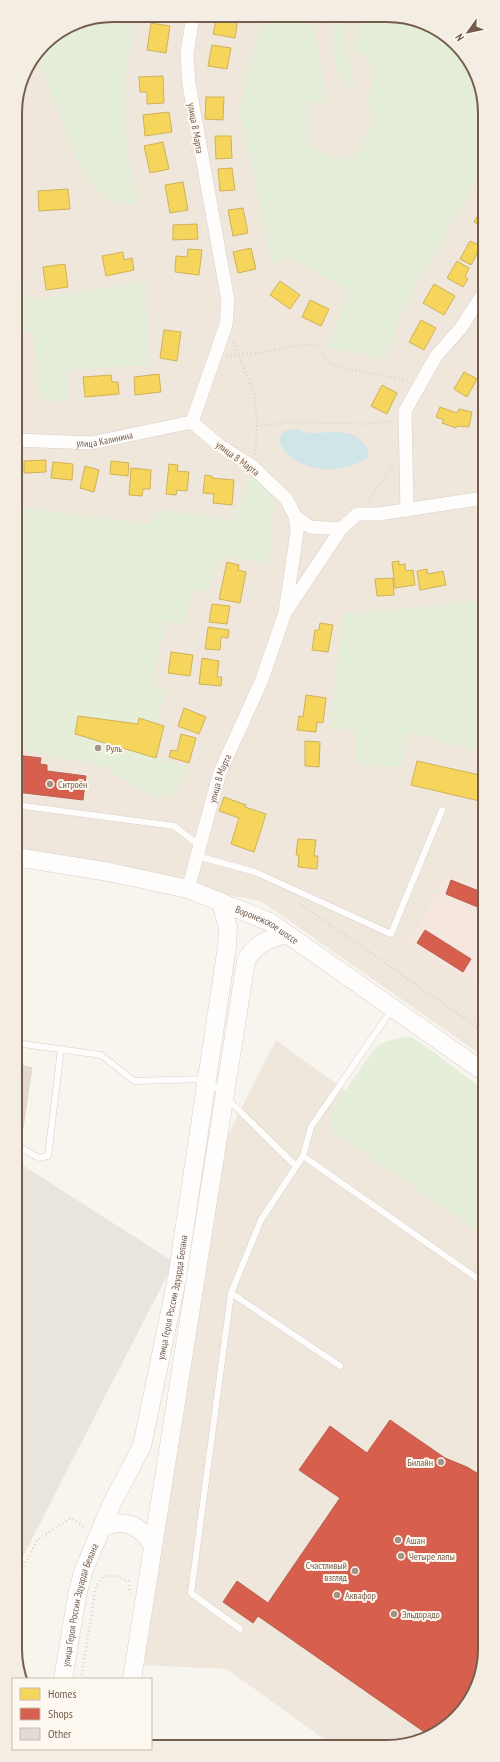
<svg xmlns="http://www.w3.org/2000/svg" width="500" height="1762" font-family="'PT Sans Narrow',sans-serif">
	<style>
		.residential { fill: #f0e7dc }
		.commercial { fill: #f5e7df }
		.industrial { fill: #eae4de }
		.green { fill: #e5eed9 }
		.water { fill: #d0e5e8 }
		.homes { fill: #f6d55c; stroke: #cfb158 }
		.shops { fill: #d6604d; stroke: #b95f4d }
		.building { fill: #e2dad3; stroke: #e1d8d0 }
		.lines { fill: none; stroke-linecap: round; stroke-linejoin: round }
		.lane-casing { stroke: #d7d1cc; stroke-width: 7 }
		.street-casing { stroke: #d7d1cc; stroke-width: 14 }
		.secondary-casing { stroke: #d8d1cb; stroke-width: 19 }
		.path { stroke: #dad4cf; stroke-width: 2.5; stroke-dasharray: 1 3; stroke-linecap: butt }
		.lane { stroke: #fefdfc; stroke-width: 6 }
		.street { stroke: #fefdfc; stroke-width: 13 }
		.secondary { stroke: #fefdfc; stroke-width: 18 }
		.poi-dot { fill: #a39286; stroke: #fef9f0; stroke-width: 1.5 }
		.labels { text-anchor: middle; stroke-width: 4; stroke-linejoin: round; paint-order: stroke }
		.street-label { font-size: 10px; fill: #755d4e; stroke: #fef9f0 }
		.poi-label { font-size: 10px; fill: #755d4e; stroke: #fef9f0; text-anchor: start }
		.rim { fill: none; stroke: #755d4e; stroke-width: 2 }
	</style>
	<rect width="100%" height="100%" fill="#f8f4ee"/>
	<path class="residential" d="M113,15L406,17L456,44L483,94L484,1057L261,901L16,857L15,107L23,75L44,44L76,22Z
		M276,1040L484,1191L485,1655L478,1686L461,1713L436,1734L406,1745H332L227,1669L141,1665L225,1141Z"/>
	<path class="commercial" d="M447,875L484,889V989L409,943Z"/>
	<path class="industrial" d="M16,1161L174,1262L17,1568Z"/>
	<path class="green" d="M264,16H317L314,30L328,104L309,102L310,148L334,156L355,158L377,114L367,106L376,67L353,48L362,17H406L456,44L483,94V168L403,308L386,359L328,347L349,291L288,257L272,264L240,111L247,72Z
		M333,16L348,17L343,39L353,75V90C327,73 333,43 333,16Z
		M90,20L134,27L126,75L125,134L138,205L110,202L88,180L76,158L47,81L35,57L44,44L76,22Z
		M15,248L28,300L145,281L149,365L67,370V402L41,401L33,331L15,333Z
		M250,474L274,496L269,565L222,555L207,591L192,590L185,623L166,622L152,685L168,687L156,724L148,754L189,768L178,790L169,797L151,795L101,766L16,748V507L150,524L156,509L231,520L244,498Z
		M479,586L484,587V753L408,732L401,767L356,764V730L329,729L344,613H365L482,600Z
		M411,1037L432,1051L484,1090V1235L332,1131L331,1117L336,1104L374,1049C385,1040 397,1038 411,1037Z"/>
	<path class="water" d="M294,429C299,430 306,433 312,433C334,433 353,426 368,449L367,458C340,476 291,473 279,440L284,431Z"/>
	<path class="homes" d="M217,16L238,18L235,38L213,34Z
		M151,23L170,26L166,53L147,50Z
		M212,45L231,48L227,69L208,66Z
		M163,76L164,103L147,104V92H140L139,77Z
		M206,97H224L223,120L205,119Z
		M169,112L172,132L145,136L143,115Z
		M215,136H231L232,158L216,159Z
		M163,142L169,169L150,173L144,146Z
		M232,168L235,190L220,191L218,169Z
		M183,182L188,210L170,213L165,185Z
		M68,189L70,209L39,211L38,191Z
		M483,207V227L474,222Z
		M243,208L248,233L233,236L228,210Z
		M197,224L198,239L173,240V225Z
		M470,241L481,246L471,265L460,259Z
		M251,248L256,269L238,273L233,252Z
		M188,249L202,250L199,275L175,272L176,256L187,257Z
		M123,252L124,260L132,258L134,270L106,276L102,256Z
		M457,261L469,268L465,277L468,279L463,287L447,278Z
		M65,264L68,287L46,290L43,267Z
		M280,281L300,295L290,309L270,295Z
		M434,284L455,296L444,315L423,303Z
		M310,300L329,309L321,326L302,317Z
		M421,320L436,328L424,350L409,342Z
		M164,330L181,332L177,361L160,358Z
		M464,372L477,379L467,397L454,389Z
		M159,374L161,392L135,395L134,377Z
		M111,375L112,382H118L119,394L85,397L83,377Z
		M382,385L397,393L387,414L371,406Z
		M440,407L457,413L459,409L472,412L469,427L457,426L456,428L442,423L444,420L436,417Z
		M46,460V472L24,473V461Z
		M111,461L129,463L128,476L110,474Z
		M53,462L73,464L72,480L51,478Z
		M169,464L178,465L177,471L189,472L187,491L177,490L176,495L166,494Z
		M85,466L99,470L94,492L80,488Z
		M131,468L151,470L150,489H143L142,496L129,495Z
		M205,475L212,476V478L234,480L232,505L213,503L214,494L203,493Z
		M399,561V565L405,564L406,571L413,570L415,585L395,588L392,562Z
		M227,562L239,565L238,570L246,572L240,603L219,599Z
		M427,569L428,574L443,571L446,585L420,590L417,571Z
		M393,578L394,595L377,596L375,579Z
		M212,604L230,606L227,624L209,622Z
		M320,623L333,625L328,652L312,650L315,630H319Z
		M208,627L229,630L228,638L221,637L220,650L205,649Z
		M171,652L193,655L190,676L168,673Z
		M202,658L219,661L217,677H222L221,686L199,684Z
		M306,695L326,698L323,723L317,722L316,732L297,730L299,716L303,717Z
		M184,708L206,717L199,734L178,726Z
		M78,716L138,724L139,718L164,726L156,758L75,734Z
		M181,734L196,738L189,763L169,757L171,750L177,751Z
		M305,741L320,742L319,767L305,766Z
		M417,761L484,776V802L411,785Z
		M224,797L246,805L245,807L266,814L254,852L231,844L239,818L219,811Z
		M298,839L316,840L314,856H318L317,869L298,867L299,855H296Z"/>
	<path class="shops" d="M16,755L41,758L40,764L47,765V771L86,776L83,800L16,792Z
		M451,880L484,893L480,908L446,894Z
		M425,930L471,959L463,972L417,943Z
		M390,1420L445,1458L467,1467L485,1478V1655L478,1686L461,1713L436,1734L430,1736L258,1616L253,1623L223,1602L237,1581L268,1603L340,1498L299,1470L330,1426L367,1453Z"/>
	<path class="building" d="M16,1064L32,1068L21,1141L16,1138Z"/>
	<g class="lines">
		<g class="lane-casing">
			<path id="lane" d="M16,805L174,826L200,846
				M197,856L255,872L391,934L442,810
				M16,1043L101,1055L134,1081L207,1079L296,1166
				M16,1145L39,1158L48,1156L61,1049
				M303,1156L484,1283
				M231,1293L191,1593L240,1629
				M340,1366L231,1293L261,1220L303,1156L311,1127L392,1009"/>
		</g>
		<g class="street-casing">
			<g id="street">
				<path id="s1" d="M16,440L91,443L192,422"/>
				<path d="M407,510L405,411L436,356L460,329L483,294"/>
				<path d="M295,516L310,527L341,529"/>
				<path d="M287,610L341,529L357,514H379L484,498"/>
				<path id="s2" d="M188,889L220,772L261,682L285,613L297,532L295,516L287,500L252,466L220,446L192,422L226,325L228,301L189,84L187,54L193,16"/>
			</g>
		</g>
		<g class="secondary-casing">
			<g id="secondary">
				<path id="s3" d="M16,857L109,872L188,889L270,922L484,1072"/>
				<path d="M102,1527C126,1518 139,1525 153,1545"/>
				<path id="s4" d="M63,1679L77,1596L83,1572L112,1503L142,1446L177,1278L227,946L228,928L221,902"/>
				<path d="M132,1679L246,961C255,944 268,939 286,934"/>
			</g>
		</g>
		<path class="path" d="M233,342L255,396L257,426L255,455
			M227,356L266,352L306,344L318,346L327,361L338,367L408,380
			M257,426L291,422L364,424L394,421
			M368,501L394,465
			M299,903L484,1032
			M17,1581L37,1540L71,1518L86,1528
			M81,1679L96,1586L104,1576H116L128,1581L130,1591"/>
		<use href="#lane" class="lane"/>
		<use href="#street" class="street"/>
		<use href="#secondary" class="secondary"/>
	</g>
	<g class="poi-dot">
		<circle cx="98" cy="748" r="4"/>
		<circle cx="50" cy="784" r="4"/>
		<circle cx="441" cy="1462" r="4"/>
		<circle cx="398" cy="1540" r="4"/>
		<circle cx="401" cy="1556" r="4"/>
		<circle cx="355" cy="1571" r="4"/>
		<circle cx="337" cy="1595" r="4"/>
		<circle cx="394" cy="1614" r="4"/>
	</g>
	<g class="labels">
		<g class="street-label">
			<text transform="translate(196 128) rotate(80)" y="4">улица 8 Марта</text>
			<text dy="4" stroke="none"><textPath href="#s1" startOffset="89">улица Калинина</textPath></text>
			<text transform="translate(238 458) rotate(36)" y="4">улица 8 Марта</text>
			<text dy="4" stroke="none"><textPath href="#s2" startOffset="115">улица 8 Марта</textPath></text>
			<text dy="4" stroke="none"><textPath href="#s3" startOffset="262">Воронежское шоссе</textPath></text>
			<text dy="4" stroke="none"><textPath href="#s4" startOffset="400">улица Героя России Эдуарда Белана</textPath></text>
			<text dy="4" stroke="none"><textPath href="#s4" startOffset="76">улица Героя России Эдуарда Белана</textPath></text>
		</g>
		<g class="poi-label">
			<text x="106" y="752">Руль</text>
			<text x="58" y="788">Ситроён</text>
			<text x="433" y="1466" text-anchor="end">Билайн</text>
			<text x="406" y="1544">Ашан</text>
			<text x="409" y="1560">Четыре лапы</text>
			<text x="347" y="1569" text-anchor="end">Счастливый<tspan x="347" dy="12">взгляд</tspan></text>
			<text x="345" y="1599">Аквафор</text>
			<text x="402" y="1618">Эльдорадо</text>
		</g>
	</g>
	<path d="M0 0H500V1762H0ZM113 22H387A91 91 0 0 1 478 113V1649A91 91 0 0 1 387 1740H113A91 91 0 0 1 22 1649V113A91 91 0 0 1 113 22Z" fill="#f3ede3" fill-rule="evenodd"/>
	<path class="rim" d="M113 22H387A91 91 0 0 1 478 113V1649A91 91 0 0 1 387 1740H113A91 91 0 0 1 22 1649V113A91 91 0 0 1 113 22Z"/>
	<rect x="12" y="1678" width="140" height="72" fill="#fef9f0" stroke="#c7bbaf"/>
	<rect x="20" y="1688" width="20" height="12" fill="#f6d55c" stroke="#c7bbaf"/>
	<text x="48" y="1698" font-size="12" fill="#755d4e">Homes</text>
	<rect x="20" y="1708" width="20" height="12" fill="#d6604d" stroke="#c7bbaf"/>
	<text x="48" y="1718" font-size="12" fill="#755d4e">Shops</text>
	<rect x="20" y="1728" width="20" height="12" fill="#e2dad3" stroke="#c7bbaf"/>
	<text x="48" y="1738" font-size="12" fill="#755d4e">Other</text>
	<g transform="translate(468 32) rotate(237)" stroke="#fef9f0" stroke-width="3" paint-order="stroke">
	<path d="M0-3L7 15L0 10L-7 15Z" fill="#755d4e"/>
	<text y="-6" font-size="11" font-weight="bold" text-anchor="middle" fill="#755d4e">N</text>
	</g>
</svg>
